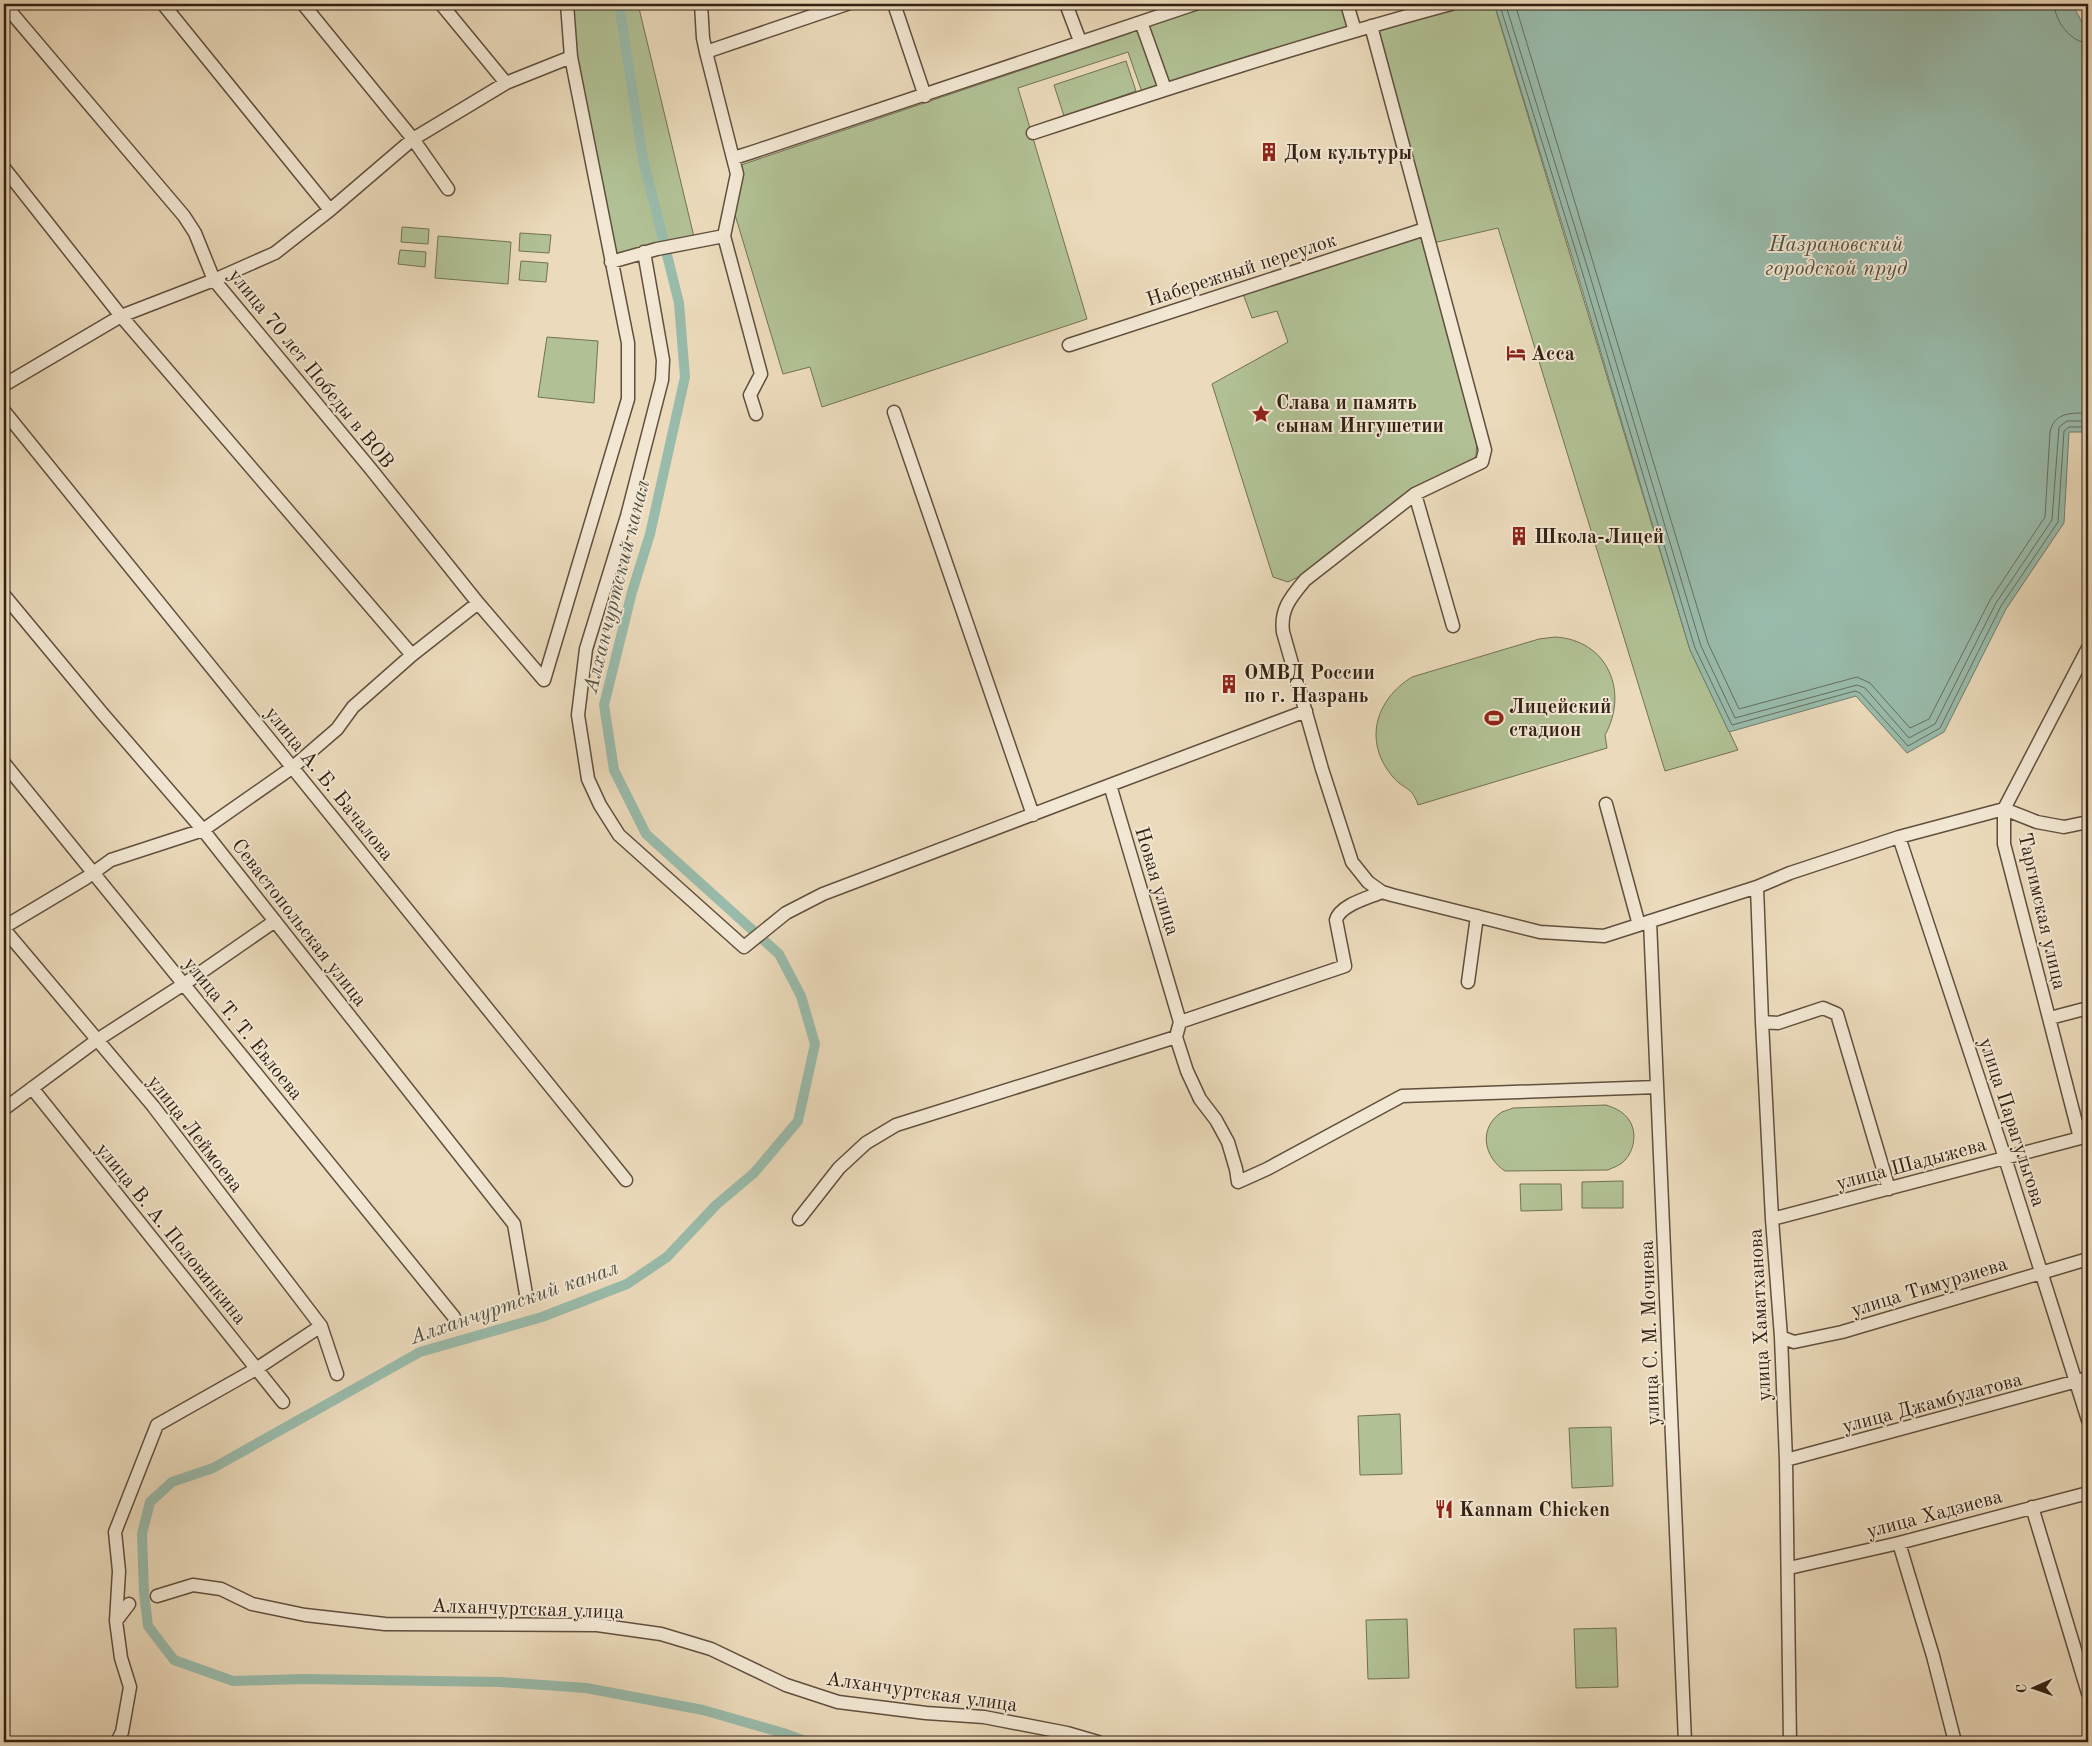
<svg xmlns="http://www.w3.org/2000/svg" width="2092" height="1746" font-family="'Old Standard TT',serif">
	<style>
		.green { fill: #b1c195; stroke: #727154 }
		.water { fill: #99bbab; stroke: #707d6e }
		.lines { fill: none; stroke-linecap: round; stroke-linejoin: round }
		.shore { stroke: #666e5f; stroke-width: 1 }
		.canal { stroke: #99bbab; stroke-width: 10 }
		.minor-casing { stroke: #614f3d; stroke-width: 15 }
		.minor { stroke: #f2e7d3; stroke-width: 12 }
		.labels { text-anchor: middle; stroke-width: 4; stroke-linejoin: round; paint-order: stroke }
		.poi-label { font-size: 20px; font-weight: bold; fill: #332113; stroke: #f2e7d3; text-anchor: start }
		.street-label { font-size: 20px; fill: #332113; stroke: #f2e7d3 }
		.water-label { font-size: 21px; font-style: italic; fill: #524f41; stroke: #f2e7d3 }
	</style>
	<rect width="100%" height="100%" fill="#ebdabb"/>
	<filter id="stains"><feTurbulence type="fractalNoise" baseFrequency=".004" numOctaves="4"/><feColorMatrix values="0 0 0 0 .2 0 0 0 0 .09 0 0 0 0 .02 0 0 0 .5 -.17"/></filter>
	<radialGradient id="worn" r=".72"><stop offset=".6" stop-color="#630" stop-opacity="0"/><stop offset="1" stop-color="#630" stop-opacity=".3"/></radialGradient>
	<path class="green" d="M567,4H638L695,241L611,262Z
		M1195,4H1347L1355,31L1142,92L1128,52L1018,88L1087,319L822,407L810,367L783,374L733,208L741,165L1131,33L1129,26Z
		M1451,4H1496L1495,7L1690,650L1738,750L1665,771L1498,228L1429,244L1371,26Z
		M1126,61L1136,91L1064,116L1054,85Z
		M402,227L429,229L428,244L401,242Z
		M520,233L551,235L549,253L519,251Z
		M1420,235L1477,439L1476,456L1472,462L1416,487L1298,577L1288,582L1273,577L1212,384L1288,342L1277,311L1252,318L1242,291Z
		M438,236L511,242L508,284L435,278Z
		M400,250L426,252L425,267L398,264Z
		M521,261L548,263L546,282L519,280Z
		M547,337L598,341L594,403L538,397Z
		M1555,637C1608,640 1629,692 1605,735L1607,748L1418,805C1412,786 1404,790 1393,777C1363,742 1375,700 1412,677L1539,639Z
		M1606,1105C1615,1108 1624,1112 1629,1120C1638,1133 1634,1153 1622,1163C1618,1166 1612,1168 1608,1170L1505,1171C1485,1158 1478,1131 1499,1114C1502,1111 1509,1110 1513,1108Z
		M1623,1181V1208H1582V1182Z
		M1520,1184H1561L1562,1210L1521,1211Z
		M1400,1414L1402,1474L1360,1475L1358,1416Z
		M1611,1427L1613,1486L1572,1488L1569,1428Z
		M1407,1619L1409,1678L1368,1679L1366,1620Z
		M1616,1628L1618,1687L1576,1688L1574,1629Z"/>
	<path class="water" d="M1504,4H2072L2082,22L2088,25V432H2069L2064,523L2006,609L1944,732L1907,753L1856,696L1729,732L1690,650L1576,269L1495,6Z"/>
	<g class="lines">
		<path class="shore" d="M1501,4V9L1581,268L1695,648L1732,725L1855,691L1860,693L1908,746L1940,728L2001,606L2058,522L2064,431L2069,427H2088
			M1507,4V9L1587,266L1701,646L1735,718L1857,685L1865,688L1909,738L1935,724L1996,603L2052,520L2059,427L2067,421H2088
			M1515,4L1708,643L1739,709L1857,677L1870,683L1910,728L1929,719L1990,600L2045,517L2050,432C2054,412 2072,413 2088,413
			M2054,4C2055,21 2070,42 2088,43"/>
		<path class="canal" d="M619,4L643,159L679,303L685,377L650,534L632,592L604,705L614,770L646,834L779,954L801,996L815,1044L798,1121L754,1173L716,1205L667,1257L627,1284L542,1317L420,1352L213,1468L172,1482L150,1502L142,1534L144,1593L148,1626L174,1660L233,1681L302,1679L500,1682L586,1688L703,1710L783,1733L808,1742"/>
		<g class="minor-casing">
			<path id="minor" d="M4,4L184,216L195,233L214,280L370,468L478,603L544,680
				M163,4L330,210
				M303,4L413,139L448,189
				M441,4L506,83
				M701,4L703,38L706,52L737,174L724,236L761,374L750,395L756,414
				M894,4L925,96
				M1066,4L1080,41
				M1347,4L1355,31
				M1141,22L1165,89
				M1371,26L1485,450L1482,462L1415,494L1305,580C1291,597 1280,609 1283,632L1322,769L1352,862L1368,882L1382,892L1392,895L1540,932L1604,936L1757,887L1790,873L1899,837L2004,809L2037,822L2064,827L2088,822
				M706,52L847,4
				M1033,133C1172,87 1310,42 1451,4
				M734,158C888,108 1041,55 1195,4
				M4,168L121,316L412,655
				M644,252L663,360L662,380L627,516L586,649L578,715L588,779L600,805L619,835L744,947L786,913L823,894L1110,785
				M611,262L657,249L724,236
				M1069,345L1425,229
				M4,385L121,316L214,280L275,253L330,210L413,139L506,83L571,57
				M4,411L626,1180
				M894,412L1033,815
				M1415,494L1453,626
				M4,595L102,713L203,830L514,1224L526,1294
				M544,680L628,399V343L571,57L567,4
				M1306,711L1110,785L1180,1022L1176,1037L1187,1071L1200,1099L1216,1120L1228,1142L1236,1169L1238,1182L1267,1169L1402,1096L1657,1087
				M4,763L454,1317
				M1606,804L1639,925
				M1899,837L2005,1158L2088,1420
				M1757,887L1762,1022L1772,1219L1781,1337L1786,1460L1790,1742
				M1650,921L1685,1742
				M4,927L86,878L111,860L203,830L293,767L337,729L353,707L412,655L478,603
				M4,929L153,1106L321,1326L337,1374
				M1468,982L1477,916
				M2050,1018L2088,1008
				M1180,1022L1345,966L1336,920C1340,905 1368,898 1382,892
				M1762,1022L1778,1023L1823,1008L1837,1014L1889,1189
				M32,1088L283,1402
				M4,1109L97,1040L184,984L275,921
				M2080,1138L2004,844V809L2088,648
				M799,1219L839,1168L866,1143L896,1125L1176,1037
				M1772,1219L2088,1136
				M1781,1337L1794,1342L1842,1332L2088,1259
				M1786,1460L2088,1378
				M2032,1507L2088,1693
				M1899,1543L1933,1656L1955,1742
				M1789,1568L1899,1543L2088,1493
				M157,1596L193,1585L221,1589L252,1604L305,1615L385,1624L597,1625L661,1634L711,1649L786,1685L838,1702L926,1713L984,1717L1067,1733L1098,1742
				M116,1621L129,1604
				M117,1742L122,1732L130,1687L121,1658L116,1621L119,1571L115,1532L157,1425L256,1369L321,1326"/>
		</g>
		<use href="#minor" class="minor"/>
	</g>
	<defs>
		<g id="building-bare" transform="scale(1.5)"><path d="M-4-6H4V6H1V3H-1V6H-4ZM-2.5-4.3h1.7v1.8h-1.7ZM.8-4.3h1.7v1.8H.8ZM-2.5-1h1.7V.8h-1.7ZM.8-1h1.7V.8H.8Z" fill="#8f2418" stroke="#f2e7d3" stroke-width="2.5" paint-order="stroke"/></g>
		<g id="hotel-bare" transform="scale(1.5)"><path d="M-6-4.5h1.5V1H6V5H4.5V3h-9V5H-6ZM-4 0a1.8 1.8 0 1 1 3.6 0ZM.5 0V-2.5h3Q6-2.5 6 0Z" fill="#8f2418" stroke="#f2e7d3" stroke-width="2.5" paint-order="stroke"/></g>
		<g id="sight-bare" transform="scale(1.5)"><path d="M0-6L1.8-2.2L6-1.7L2.9 1.2L3.7 5.4L0 3.3L-3.7 5.4L-2.9 1.2L-6-1.7L-1.8-2.2Z" fill="#8f2418" stroke="#f2e7d3" stroke-width="2.5" paint-order="stroke"/></g>
		<g id="stadium-bare" transform="scale(1.5)"><path d="M0-5a6.5 5 0 1 0 0 10a6.5 5 0 1 0 0-10ZM-3.5-1.8h7v3.6h-7Z" fill="#8f2418" stroke="#f2e7d3" stroke-width="2.5" paint-order="stroke"/></g>
		<g id="restaurant-bare" transform="scale(1.5)"><path d="M-5-6h1v4h1v-4h1v4h1v-4h1v5L-1.5 .5V6h-2V.5L-5-1ZM5-6V6H3V1.5H1.5Q1.5-4 5-6Z" fill="#8f2418" stroke="#f2e7d3" stroke-width="2.5" paint-order="stroke"/></g>
	</defs>
	<g fill-rule="evenodd">
		<use href="#building-bare" x="1269" y="152"/>
		<use href="#hotel-bare" x="1516" y="353"/>
		<use href="#sight-bare" x="1261" y="414"/>
		<use href="#building-bare" x="1519" y="536"/>
		<use href="#building-bare" x="1229" y="684"/>
		<use href="#stadium-bare" x="1494" y="718"/>
		<use href="#restaurant-bare" x="1444" y="1509"/>
	</g>
	<g class="labels">
		<g class="poi-label">
			<text x="1284" y="159">Дом культуры</text>
			<text x="1531" y="360">Асса</text>
			<text x="1276" y="409">Слава и память<tspan x="1276" dy="23">сынам Ингушетии</tspan></text>
			<text x="1534" y="543">Школа-Лицей</text>
			<text x="1244" y="679">ОМВД России<tspan x="1244" dy="23">по г. Назрань</tspan></text>
			<text x="1509" y="713">Лицейский<tspan x="1509" dy="23">стадион</tspan></text>
			<text x="1459" y="1516">Kannam Chicken</text>
		</g>
		<g class="street-label">
			<text transform="translate(1241 269) rotate(-18)" y="7">Набережный переулок</text>
			<text transform="translate(312 368) rotate(51)" y="7">улица 70 лет Победы в ВОВ</text>
			<text transform="translate(330 783) rotate(51)" y="7">улица А. Б. Бачалова</text>
			<text transform="translate(1158 881) rotate(73)" y="7">Новая улица</text>
			<text transform="translate(2043 911) rotate(77)" y="7">Таргимская улица</text>
			<text transform="translate(300 922) rotate(52)" y="7">Севастопольская улица</text>
			<text transform="translate(244 1028) rotate(51)" y="7">улица Т. Т. Евлоева</text>
			<text transform="translate(2013 1122) rotate(72)" y="7">улица Парагульгова</text>
			<text transform="translate(196 1133) rotate(52)" y="7">улица Леймоева</text>
			<text transform="translate(1911 1163) rotate(-15)" y="7">улица Шадыжева</text>
			<text transform="translate(172 1233) rotate(51)" y="7">улица В. А. Половинкина</text>
			<text transform="translate(1929 1286) rotate(-17)" y="7">улица Тимурзиева</text>
			<text transform="translate(1759 1315) rotate(-93)" y="7">улица Хаматханова</text>
			<text transform="translate(1649 1333) rotate(-92)" y="7">улица С. М. Мочиева</text>
			<text transform="translate(1932 1402) rotate(-15)" y="7">улица Джамбулатова</text>
			<text transform="translate(1934 1513) rotate(-15)" y="7">улица Хадзиева</text>
			<text transform="translate(528 1608) rotate(2)" y="7">Алханчуртская улица</text>
			<text transform="translate(922 1691) rotate(8)" y="7">Алханчуртская улица</text>
		</g>
		<g class="water-label">
			<text x="1836" y="251">Назрановский<tspan x="1836" dy="24">городской пруд</tspan></text>
			<text transform="translate(616 586) rotate(-76)" y="7">Алханчуртский канал</text>
			<text transform="translate(514 1302) rotate(-19)" y="7">Алханчуртский канал</text>
		</g>
	</g>
	<rect width="2092" height="1746" fill="none" stroke="#ebdabb" stroke-width="20"/>
	<rect x="5" y="5" width="2082" height="1736" fill="none" stroke="#332113" stroke-width="2.5"/>
	<rect x="10" y="10" width="2072" height="1726" fill="none" stroke="#332113"/>
	<g transform="translate(2034 1688) rotate(268)" stroke="#f2e7d3" stroke-width="4" paint-order="stroke">
	<path d="M0-4L9 19L0 12L-9 19Z" fill="#332113"/>
	<text y="-8" font-size="14" font-weight="bold" text-anchor="middle" fill="#332113">С</text>
	</g>
	<rect width="100%" height="100%" filter="url(#stains)"/>
	<rect width="100%" height="100%" fill="url(#worn)"/>
</svg>
